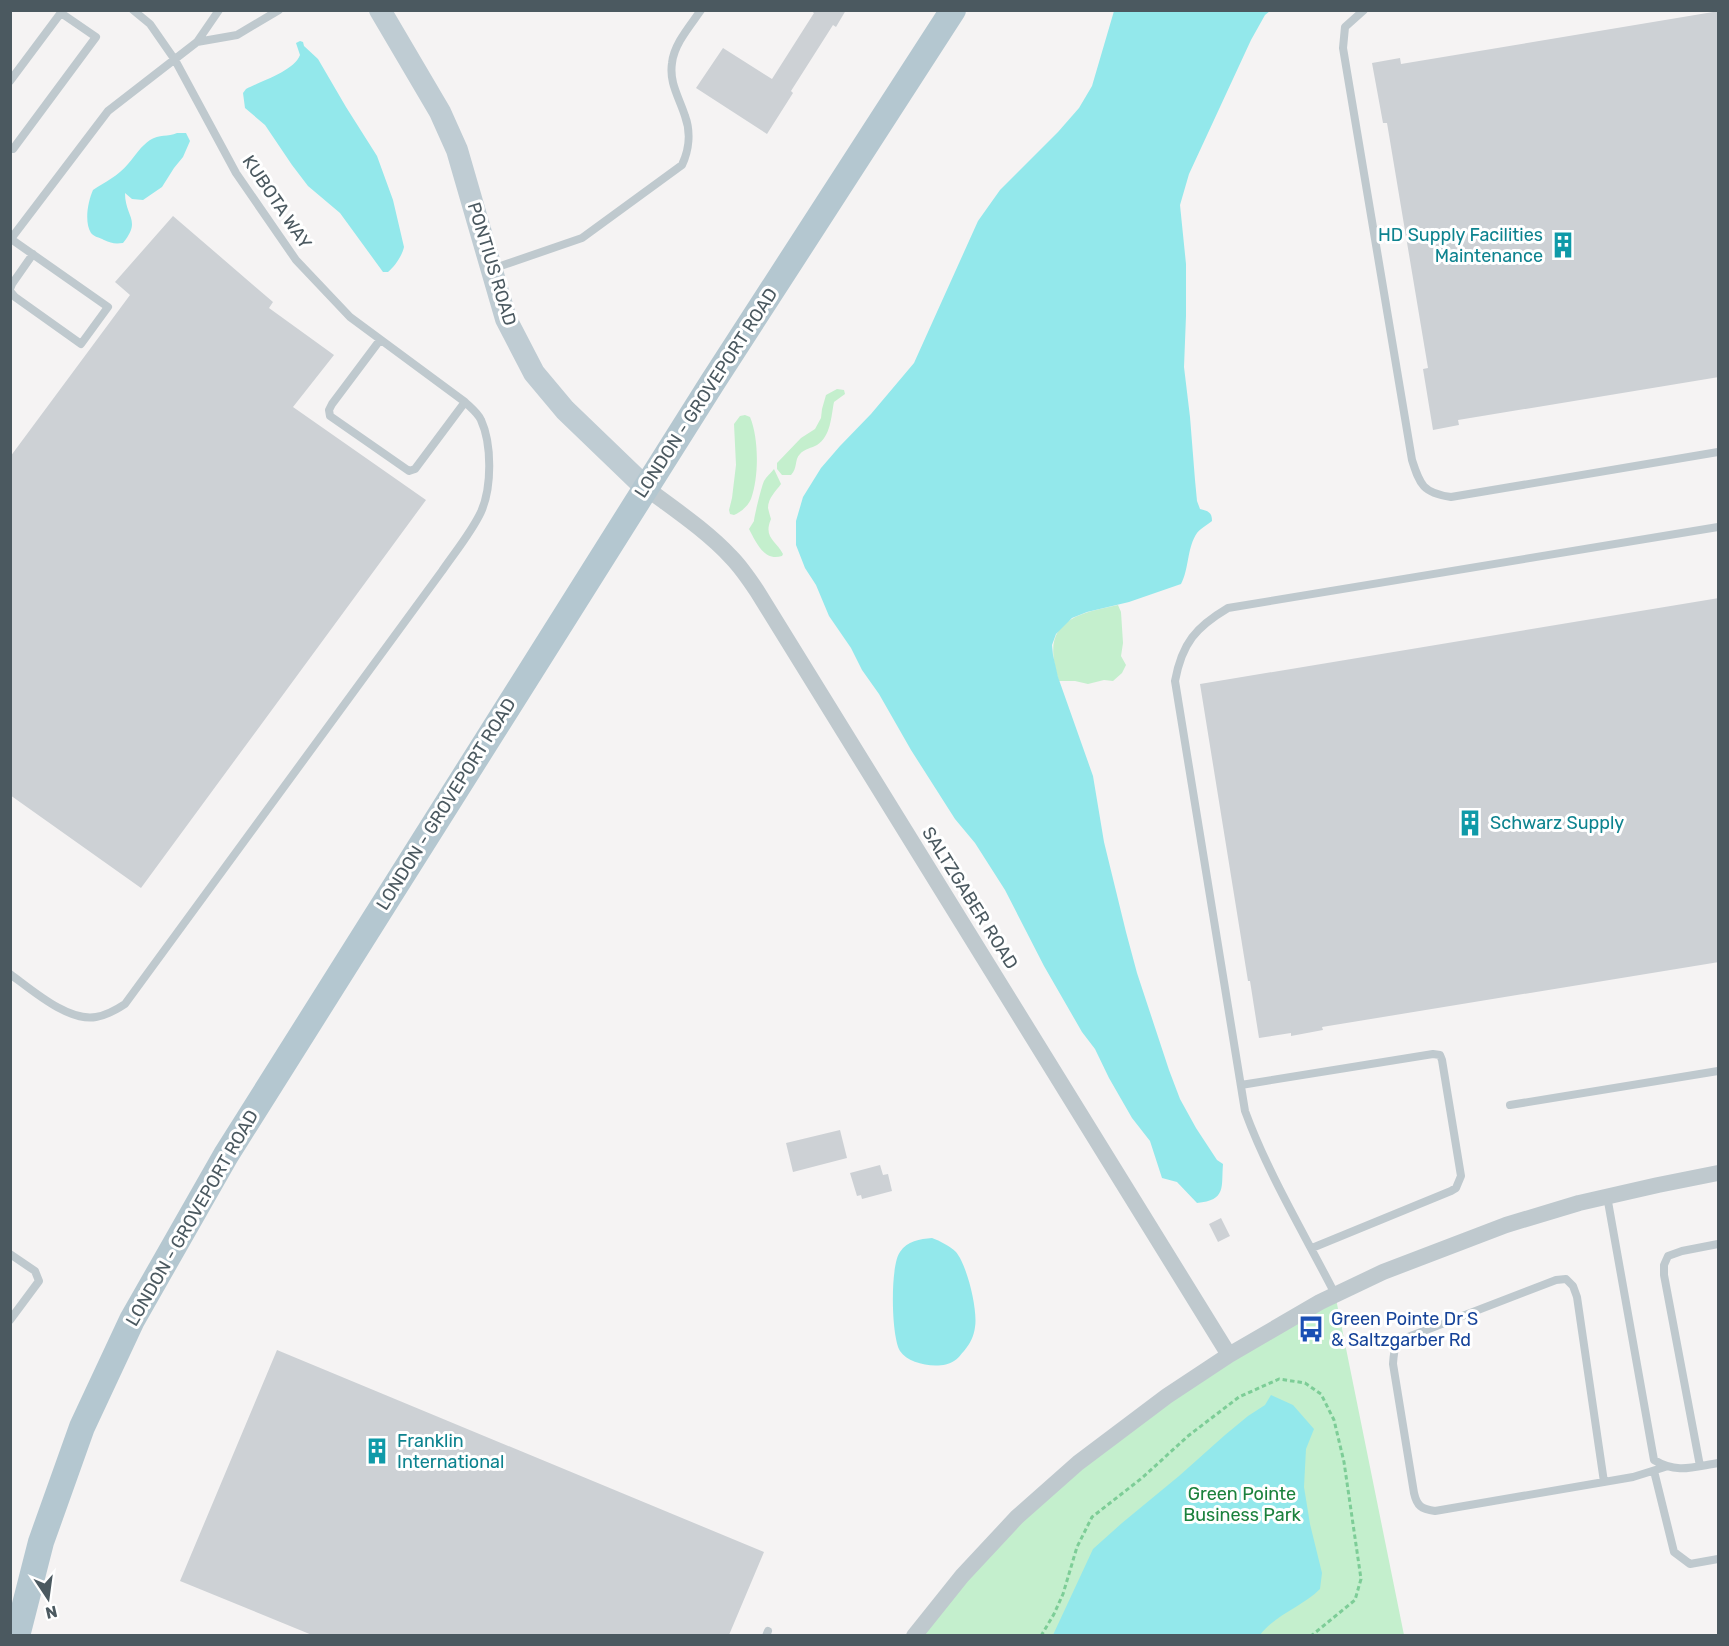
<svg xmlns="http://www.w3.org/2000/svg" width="1729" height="1646" font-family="Rubik,sans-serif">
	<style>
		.green { fill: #c4efcd }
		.water { fill: #93e8eb }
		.building { fill: #cdd1d5 }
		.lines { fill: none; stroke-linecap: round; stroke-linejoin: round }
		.path { stroke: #7dcd97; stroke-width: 3; stroke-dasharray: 4.5 3; stroke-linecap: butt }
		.lane { stroke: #bfc9ce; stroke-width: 8 }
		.street { stroke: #bfc9ce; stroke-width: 16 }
		.secondary { stroke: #bfccd3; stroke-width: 22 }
		.primary { stroke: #b4c7d0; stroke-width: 26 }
		.labels { text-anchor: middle; stroke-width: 6; stroke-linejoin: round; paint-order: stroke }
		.street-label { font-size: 18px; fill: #4b5960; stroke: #fff }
		.culture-label { font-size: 18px; fill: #0d838f; stroke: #fff; text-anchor: start }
		.transit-label { font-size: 18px; fill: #164399; stroke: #fff; text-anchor: start }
		.park-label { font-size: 18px; fill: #1b813c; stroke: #fff }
	</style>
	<rect width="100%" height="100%" fill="#f5f3f3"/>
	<path class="green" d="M837,389L844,390L845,394L834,402C831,417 831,436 817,445C812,448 804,449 800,454C794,460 798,468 791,475H782L777,469V463L801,438L815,429L821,418L822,409L826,395Z
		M745,415L750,417C759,438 759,477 751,499C748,506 741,512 734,515L730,514L729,510L732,498L736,465L734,424L740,416Z
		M774,469L781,484C776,491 768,498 768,508C769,512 770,516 771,519C763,538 776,540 783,554L782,556C764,562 756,542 749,529L754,521C754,517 762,485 764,481C766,477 771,473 774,469Z
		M1118,605L1121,612L1123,643L1121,656L1126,665L1122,673L1113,681L1104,680L1088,684L1075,681H1059C1040,623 1070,615 1118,605Z
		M1335,1294L1404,1635L914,1636L1078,1463Z"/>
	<path class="water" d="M1114,11H1270L1265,15L1251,40L1189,174L1180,205L1186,264V316L1184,367L1190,417L1195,480L1197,501L1200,509C1208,511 1212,512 1212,521C1207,525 1200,529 1197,533C1187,547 1189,570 1181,584L1129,602L1087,612L1072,618L1056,634L1052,645L1053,655L1058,677L1093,776L1104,842L1126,932L1137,973L1169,1070L1180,1099L1196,1128L1217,1160L1223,1164C1221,1187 1227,1200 1197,1203L1177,1182L1162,1178L1150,1141L1132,1118L1109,1078L1095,1049L1082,1032L1044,966L1005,890L975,843L955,819L911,750L879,694L862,670L851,648L829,616L816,585L805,568L796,545V521L803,497L821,468L840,446L871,414L914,363L978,221L1000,190L1058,132L1079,108L1092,86Z
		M300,41L303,42L304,46L318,59L346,107L377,156L393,200L404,247C402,256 395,266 388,272H383L340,213L308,186L292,165L265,125L245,108L243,93L246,89C261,81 294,71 300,55L296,43Z
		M177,133H186L190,141L183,157L174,168L162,187L143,200L132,199L125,193C125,217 142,220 123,243C114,244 111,243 104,240C99,237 94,237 91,233C84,222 88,201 93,190C105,182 118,176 128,164C135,156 141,146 150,140C159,134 168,137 177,133Z
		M932,1238C940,1241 950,1246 956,1252C967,1265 978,1310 975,1327C974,1336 970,1344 964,1351C961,1354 958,1359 954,1361C941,1370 909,1365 900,1351C891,1336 890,1265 900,1252C907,1241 920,1239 932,1238Z
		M1271,1395L1293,1405L1314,1429L1306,1449L1304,1487L1310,1524L1322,1573L1320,1589C1302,1607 1276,1614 1260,1635H1053L1093,1549L1122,1523L1179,1476L1225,1435L1248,1416L1265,1405Z"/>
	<path class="building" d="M810,10H846L836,27L833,25L791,91L793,93L767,134L696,88L723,48L772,79L814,13Z
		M1719,11V377L1458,420L1459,425L1433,430L1423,369L1428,368L1387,123H1383L1372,63L1400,58L1401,64Z
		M173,216L273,302L269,308L334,355L293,407L426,500L141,888L10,795V457L130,295L115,282Z
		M1719,598V962L1322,1027L1323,1030L1291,1036V1033L1259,1038L1250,981H1248L1200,684Z
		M840,1130L847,1158L793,1172L786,1143Z
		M880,1165L883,1175L888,1174L892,1191L862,1199L861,1195L857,1196L850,1173Z
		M1221,1218L1230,1236L1218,1242L1209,1224Z
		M277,1350L764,1552L729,1635H312L180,1581Z"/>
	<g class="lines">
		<path class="path" d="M1041,1636L1054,1614L1063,1594L1077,1547L1092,1517L1142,1478L1188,1436L1239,1397L1279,1379L1305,1383L1321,1394L1334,1420L1344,1462L1361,1579L1355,1600L1311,1636"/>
		<path class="lane" d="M133,10L150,24L175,60L236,173L296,260L350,317L465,402L415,469L409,471L330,416L329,410L332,404L380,340
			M1364,10L1345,27L1343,48L1412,460C1420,485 1423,493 1451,497L1718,452
			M197,42L237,35L279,10
			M10,81L63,10
			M10,148L13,149L96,37L61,13
			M10,240L108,111L197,42L219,10
			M492,269L582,238L682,165C689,150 691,132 685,116C679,97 669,83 672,63C674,44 690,26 701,10
			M10,289L12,284L33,254
			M10,291L15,297L81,344L108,307L11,239
			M10,974C32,990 68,1022 96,1017C107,1015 116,1010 125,1004L442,571C455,552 471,533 481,512C492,487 492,444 481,420C478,413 470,407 465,402
			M1241,1085L1433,1054L1440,1055L1442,1060L1461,1176L1456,1188L1451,1191L1312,1248
			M1510,1105L1718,1071
			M1607,1196L1654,1460C1677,1474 1693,1467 1718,1463
			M10,1254L35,1271L39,1281L10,1320
			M1335,1294C1305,1235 1268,1174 1245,1111L1175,681C1182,643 1196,627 1228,608L1718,527
			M1700,1466L1664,1275V1265L1668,1256L1682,1251L1718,1244
			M1654,1471L1674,1552L1690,1564L1718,1559
			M1604,1482L1577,1297L1573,1286L1566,1279L1556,1280L1408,1337C1394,1344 1394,1349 1393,1364L1414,1493C1417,1506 1421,1509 1435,1511L1633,1477L1665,1467
			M766,1636L768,1631"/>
		<path class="street" d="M646,488C674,509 707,531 731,557C741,567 749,579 757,591L1229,1355
			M914,1636L962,1576L1017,1517L1078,1463L1167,1396L1229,1355L1320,1302L1383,1272L1506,1225L1579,1203L1658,1185L1718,1173"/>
		<path class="secondary" d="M380,10L440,112L457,150L506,319L534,373L565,410L646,488"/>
		<path class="primary" d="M17,1636L41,1542L82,1427L132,1320L226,1155L712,383L953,10"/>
	</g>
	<defs>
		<g id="building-bare" transform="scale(2.07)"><path d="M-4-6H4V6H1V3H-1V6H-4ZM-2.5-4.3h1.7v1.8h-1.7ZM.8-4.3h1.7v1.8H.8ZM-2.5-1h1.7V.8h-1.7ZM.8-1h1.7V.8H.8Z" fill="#0f9aa8" stroke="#fff" stroke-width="2.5" paint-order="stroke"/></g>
		<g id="bus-bare" transform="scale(2.07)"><path d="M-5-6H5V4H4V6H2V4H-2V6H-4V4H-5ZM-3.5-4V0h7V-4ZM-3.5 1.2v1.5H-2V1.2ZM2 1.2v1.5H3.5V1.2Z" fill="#1a4fb4" stroke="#fff" stroke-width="2.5" paint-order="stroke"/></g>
	</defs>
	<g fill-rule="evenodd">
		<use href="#building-bare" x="1563" y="245"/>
		<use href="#building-bare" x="1470" y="823"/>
		<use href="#bus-bare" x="1311" y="1329"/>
		<use href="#building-bare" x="377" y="1451"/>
	</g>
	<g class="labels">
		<g class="street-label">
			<text transform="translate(277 202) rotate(56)" y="6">KUBOTA WAY</text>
			<text transform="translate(492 264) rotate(73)" y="6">PONTIUS ROAD</text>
			<text transform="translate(706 393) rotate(-57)" y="6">LONDON - GROVEPORT ROAD</text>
			<text transform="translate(446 804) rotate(-58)" y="6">LONDON - GROVEPORT ROAD</text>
			<text transform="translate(970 898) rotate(58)" y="6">SALTZGABER ROAD</text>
			<text transform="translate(192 1218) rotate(-60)" y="6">LONDON - GROVEPORT ROAD</text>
		</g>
		<g class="culture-label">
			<text x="1543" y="241" text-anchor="end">HD Supply Facilities<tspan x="1543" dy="21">Maintenance</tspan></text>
			<text x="1490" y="829">Schwarz Supply</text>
			<text x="397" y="1447">Franklin<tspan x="397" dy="21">International</tspan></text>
		</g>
		<g class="transit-label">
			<text x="1331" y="1325">Green Pointe Dr S<tspan x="1331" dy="21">&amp; Saltzgarber Rd</tspan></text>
		</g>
		<g class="park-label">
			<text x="1242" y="1500">Green Pointe<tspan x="1242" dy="21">Business Park</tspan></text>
		</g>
	</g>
	<rect width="1729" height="1646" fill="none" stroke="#4b5960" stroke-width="24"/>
	<g transform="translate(48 1598) rotate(167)" stroke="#ffffff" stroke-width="4.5" paint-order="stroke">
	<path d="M0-4.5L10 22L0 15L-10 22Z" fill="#4b5960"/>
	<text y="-9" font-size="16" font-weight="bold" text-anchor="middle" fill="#4b5960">N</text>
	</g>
</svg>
